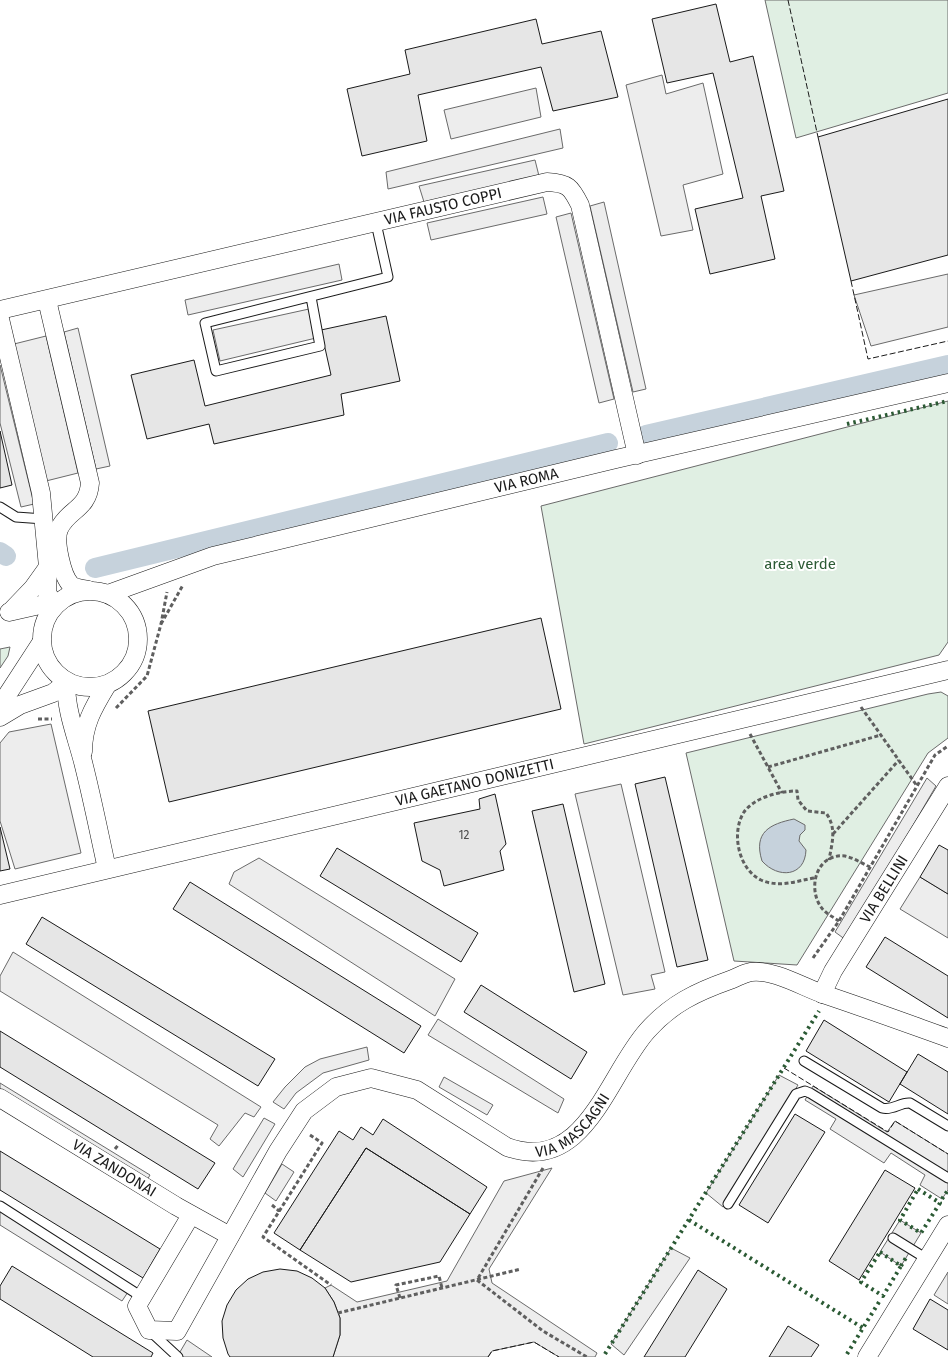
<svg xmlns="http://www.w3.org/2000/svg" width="948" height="1357" font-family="'Fira Sans',sans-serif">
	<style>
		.green { fill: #e0efe3; stroke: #6a6a6a }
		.parking { fill: #ededed; stroke: #6a6a6a }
		.water { fill: #c6d2dc; stroke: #6a6a6a }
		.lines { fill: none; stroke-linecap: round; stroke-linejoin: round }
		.canal { stroke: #c6d2dc; stroke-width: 20 }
		.building { fill: #e6e6e6; stroke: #1a1a1a }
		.service-casing { stroke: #1a1a1a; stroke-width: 11 }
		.minor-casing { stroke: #1a1a1a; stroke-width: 19 }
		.path { stroke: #5f5f5f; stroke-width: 3; stroke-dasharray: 4 2.5; stroke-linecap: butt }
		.service { stroke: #fff; stroke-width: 9 }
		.minor { stroke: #fff; stroke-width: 18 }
		.hedge { stroke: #2b5a34; stroke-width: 4; stroke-dasharray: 2.5 4; stroke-linecap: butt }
		.fence { stroke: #1a1a1a; stroke-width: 1; stroke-dasharray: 6 2.5; stroke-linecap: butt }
		.labels { text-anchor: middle; stroke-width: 4; stroke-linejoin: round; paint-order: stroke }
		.number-label { font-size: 12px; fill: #4d4d4d }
		.street-label { font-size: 15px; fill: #1a1a1a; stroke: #fff }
		.park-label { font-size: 15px; fill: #2b5a34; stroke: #fff }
	</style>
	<rect width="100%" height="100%" fill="#fff"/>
	<path class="green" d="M765,0H948V93L796,138Z
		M948,401V642L939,655L584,744L541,506Z
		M10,647L8,656L0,668V649Z
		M941,692L948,696V738L928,753L797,965L734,961L686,753L928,694Z"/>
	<path class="parking" d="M662,75L666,94L703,83L723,174L683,185L693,230L661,236L626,85Z
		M536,88L541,117L451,139L444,110Z
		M560,129L563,148L388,189L386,172Z
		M535,160L539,176L424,202L419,186Z
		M543,197L547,214L431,240L427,223Z
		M604,202L646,389L633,392L590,206Z
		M571,213L614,399L599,403L556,217Z
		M339,264L342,280L188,315L185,300Z
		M948,274V327L871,346L854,295Z
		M309,309L316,338L220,361L213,330Z
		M78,328L110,466L96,469L64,332Z
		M46,336L78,473L46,481L14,344Z
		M0,365L34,504L21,507L0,423Z
		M51,724L81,853L15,869L0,821V743L9,732Z
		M927,778L936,786L846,940L835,932Z
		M621,784L665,972L651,975L655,989L623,995L575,794Z
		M259,858L455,979L435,1016L229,884L234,872Z
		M920,877L948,894V938L900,909Z
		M13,952L261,1107L254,1117L245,1113L219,1146L210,1139L218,1125L0,991V976Z
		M438,1019L564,1099L558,1113L428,1035Z
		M367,1047L369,1060L323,1073L296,1093L284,1109L273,1102L285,1087L305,1067L320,1059Z
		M779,1075L798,1085L723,1207L706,1193Z
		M444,1077L493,1105L487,1115L439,1087Z
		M0,1083L150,1175L146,1182L0,1089Z
		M813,1086L887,1132L895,1121L948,1154V1190L942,1199L920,1185L925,1175L891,1153L884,1163L830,1129L836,1119L805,1100Z
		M264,1118L275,1124L243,1177L233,1169Z
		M282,1164L294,1172L276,1201L265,1193Z
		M552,1168L489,1269L492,1283L597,1353L595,1357H559L534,1342L492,1351L488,1357H333L340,1335V1318L334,1302L325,1288L331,1285L357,1302L447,1281L504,1181Z
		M0,1206L130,1289L122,1301L0,1225Z
		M900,1220L921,1233L901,1266L880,1252Z
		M671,1248L690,1258L624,1355L611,1344Z
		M948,1272V1304L934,1295Z
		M187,1340L212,1357H177Z"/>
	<path class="water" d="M794,819L805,825V830L800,835L799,841L806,850C805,877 778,879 762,861C753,832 770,824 794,819Z"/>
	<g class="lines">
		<path class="canal" d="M646,435L948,365
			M0,552L6,556
			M95,568L608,443"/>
	</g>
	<path class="building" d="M716,4L730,62L753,56L784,191L761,196L775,259L710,274L695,209L743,198L713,73L667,83L652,19Z
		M536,19L542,44L601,31L618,97L553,111L541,67L418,95L427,141L362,156L347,89L410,74L405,50Z
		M948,99V255L851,281L818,137Z
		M386,316L400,381L341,394L344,415L214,444L209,424L147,439L131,375L194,360L205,406L331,375L321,330Z
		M0,431L12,485L0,488Z
		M541,618L561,709L169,802L148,711Z
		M665,777L708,960L677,967L635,784Z
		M495,794L506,844L500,851L504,870L444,886L440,870L422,861L414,823L480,809L479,799Z
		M563,804L605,984L574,992L532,811Z
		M0,827L10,869L0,871Z
		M939,845L948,850V894L920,877Z
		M337,848L478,933L461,962L320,876Z
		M190,882L421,1026L404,1053L173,909Z
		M42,917L275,1059L258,1086L26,944Z
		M885,937L948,976V1018L866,967Z
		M481,985L587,1052L571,1079L464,1012Z
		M824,1020L907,1072L889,1102L806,1051Z
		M0,1031L215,1163L198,1189L0,1067Z
		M918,1054L948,1072V1114L900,1084Z
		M795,1114L825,1132L768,1223L739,1205Z
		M383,1119L487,1187L470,1214L366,1148L300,1250L274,1233L339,1131L353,1140L361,1127L373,1135Z
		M366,1148L470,1214L440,1262L351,1282L300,1250Z
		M0,1151L160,1249L143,1278L0,1190Z
		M885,1170L915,1188L859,1280L829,1261Z
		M12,1266L153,1353L151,1357H93L0,1299V1286Z
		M280,1269L297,1271L312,1278L325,1288L334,1302L340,1318V1335L333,1357H230L228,1354L223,1338L222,1321L227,1305L236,1290L248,1279L263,1272Z
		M698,1270L727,1289L685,1357H644Z
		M930,1299L948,1310V1350L913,1329Z
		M788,1326L819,1345L811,1357H769Z"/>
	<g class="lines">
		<g class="service-casing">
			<path id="service" d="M311,297L320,346L216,371L205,323L388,277L376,223
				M0,507L16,517L44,519
				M804,1061L882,1108C893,1111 900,1102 910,1103L948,1126
				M728,1204L796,1094L805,1091L810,1093L948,1178
				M0,1206L142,1297
				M893,1238L927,1259
				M151,1332L178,1357"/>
		</g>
		<g class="minor-casing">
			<g id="minor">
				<path d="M47,300L90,483C88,510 68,509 59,529C54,541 62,576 71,585C75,588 83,589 89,590"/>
				<path id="s1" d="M0,310L547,182C568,183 571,187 580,205L637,455"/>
				<path d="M0,319L41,493L48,567L47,593L55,605"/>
				<circle cx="90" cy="639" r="48"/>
				<path id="s2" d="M108,594L213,556L616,459L948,383"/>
				<path d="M11,611L33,588L48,567"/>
				<path d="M9,612L40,605H55"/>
				<path d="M66,683C66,711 76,735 83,762C92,797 99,833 107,869"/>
				<path d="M0,706L41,643"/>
				<path d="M0,717L20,705L53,693L66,683"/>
				<path d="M83,752C83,725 93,708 107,685"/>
				<path id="s3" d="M0,895L948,670"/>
				<path id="s4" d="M822,994L833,971L948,786"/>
				<path id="s5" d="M0,1098L176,1206L230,1236"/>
				<path id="s6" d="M191,1215L137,1306L149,1330L177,1331L278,1151L304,1111L336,1087L371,1078L417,1090L507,1147C585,1175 607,1076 647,1031C671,1004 696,992 730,980C736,978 744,973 751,972C773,969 803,987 823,994C865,1008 906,1023 948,1038"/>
				<path d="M867,1357L948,1225"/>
			</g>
		</g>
		<path class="path" d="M161,624L183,585
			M861,707L917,786
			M116,708L147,676L161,624L167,592
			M38,719H52
			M750,734L782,793
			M768,767L881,735
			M833,834L899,760
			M814,878C796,881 779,888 761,880C738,869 731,832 744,812C755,797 780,791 797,791L798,800L807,811L826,813C837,828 832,843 829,860
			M839,921C833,917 825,913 821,907C807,887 817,853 845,856C854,858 863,864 870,867
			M813,958L839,921L935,755L948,746
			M310,1135L322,1143L263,1237L331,1285
			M115,1149L119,1144
			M543,1168L477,1280L543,1331L587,1357
			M272,1205L279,1211
			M400,1298L396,1285L439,1276L442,1288
			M338,1313L521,1269"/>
		<use href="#service" class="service"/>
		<use href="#minor" class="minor"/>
		<path class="hedge" d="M847,424L948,401
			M918,1189L940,1203L921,1233L900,1220Z
			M942,1199L948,1190
			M689,1220L863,1328
			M880,1252L901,1266L883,1296L861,1282Z
			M901,1266L907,1256
			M605,1354L819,1011
			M847,1354L879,1302"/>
		<path class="fence" d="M788,0L818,137
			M851,281L868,359L948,341
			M784,1068L888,1132L895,1121L948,1154
			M488,1357L492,1351L534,1342L559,1357"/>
	</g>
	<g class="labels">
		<g class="number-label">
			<text x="464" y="839">12</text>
		</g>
		<g class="street-label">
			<text dy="5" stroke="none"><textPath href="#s1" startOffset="455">VIA FAUSTO COPPI</textPath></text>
			<text dy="5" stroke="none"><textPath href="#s2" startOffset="434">VIA ROMA</textPath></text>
			<text dy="5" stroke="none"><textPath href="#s3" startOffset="488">VIA GAETANO DONIZETTI</textPath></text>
			<text dy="5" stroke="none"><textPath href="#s4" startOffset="122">VIA BELLINI</textPath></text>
			<text dy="5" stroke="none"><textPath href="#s6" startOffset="721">VIA MASCAGNI</textPath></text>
			<text dy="5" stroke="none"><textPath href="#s5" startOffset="134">VIA ZANDONAI</textPath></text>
		</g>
		<g class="park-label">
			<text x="800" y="569">area verde</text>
		</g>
	</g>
</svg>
